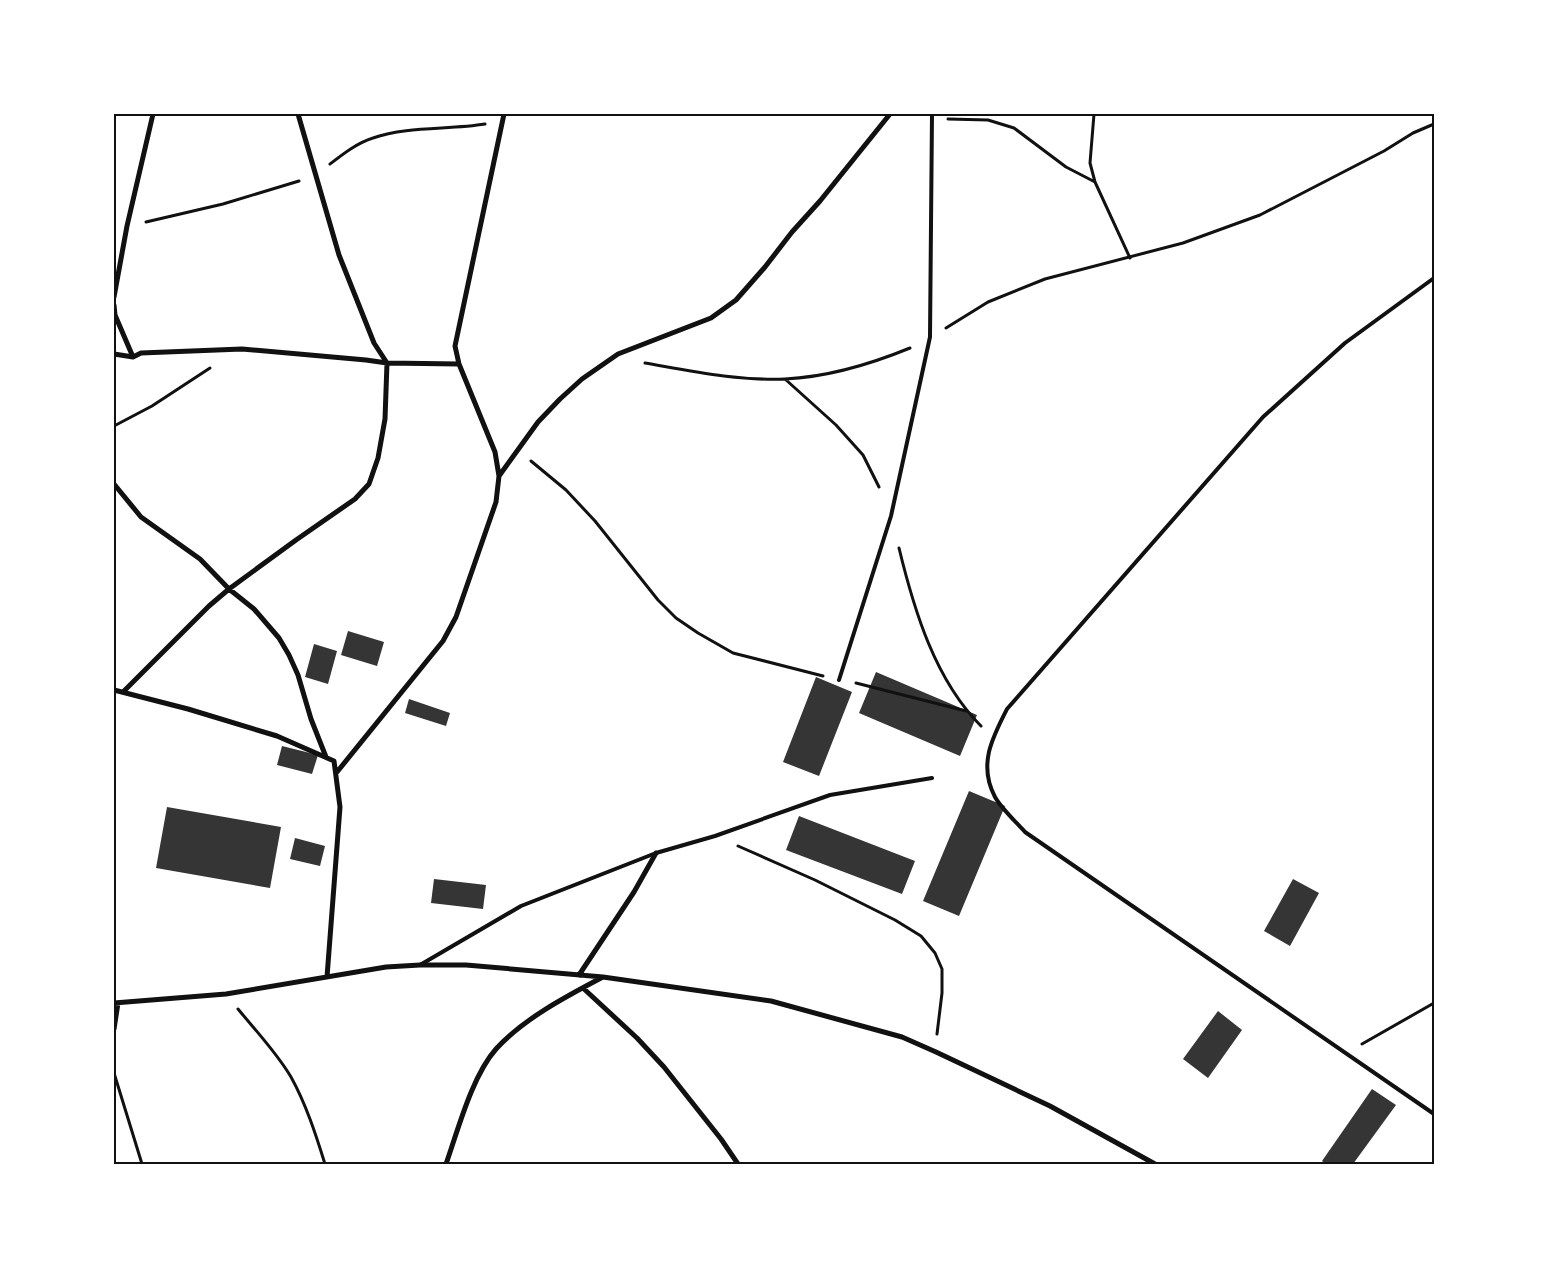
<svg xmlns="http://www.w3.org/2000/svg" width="1548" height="1278" font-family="'Titillium Web',sans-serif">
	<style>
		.building { fill: #353535 }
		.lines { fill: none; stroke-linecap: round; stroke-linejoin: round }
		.path { stroke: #111; stroke-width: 3 }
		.service { stroke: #111; stroke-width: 4 }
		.minor { stroke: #111; stroke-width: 5 }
		.neatline { fill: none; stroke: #111; stroke-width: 2 }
	</style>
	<rect width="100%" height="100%" fill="#fff"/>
	<path class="building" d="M348,631L384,642L377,666L341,655Z
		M314,644L337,651L328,684L305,677Z
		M876,672L977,715L960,756L859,713Z
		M816,677L852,692L819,776L783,762Z
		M409,699L450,713L446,726L405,713Z
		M282,746L318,755L312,774L277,765Z
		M969,791L1005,806L959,916L923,901Z
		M167,807L281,827L270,888L156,868Z
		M799,816L915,861L902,894L786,850Z
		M295,838L325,846L320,866L290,859Z
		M434,879L486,885L483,909L431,903Z
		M1293,879L1319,893L1290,946L1264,931Z
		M1218,1011L1242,1030L1208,1078L1183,1059Z
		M1372,1089L1396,1105L1353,1164H1326L1322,1161Z"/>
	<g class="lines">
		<path class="path" d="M1094,114L1090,163L1095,182L1130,258
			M948,119L988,120L1014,128L1066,167L1095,182
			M330,164C343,154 357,143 373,138C407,126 449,130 485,124
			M146,222L223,204L299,181
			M946,328L988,302L1045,279L1183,243L1260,215L1384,151L1413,133L1434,124
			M645,363C691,371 738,381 785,379C828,377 871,364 910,348
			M785,379L836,425L863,455L879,487
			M114,426L152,406L210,368
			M531,461L566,490L595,521L658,600L676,618L698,633L733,653L823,676
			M899,548C914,610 935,680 981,726
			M856,683L966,711
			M738,846L815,880L895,920L921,936L935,953L942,969V993L937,1034
			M238,1009C256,1031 277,1053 291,1077C306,1104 316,1135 325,1164
			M1362,1044L1434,1003
			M114,1073L142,1164"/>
		<path class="service" d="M1434,278L1345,343L1263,417L1007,709C992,738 978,765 995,797C1001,808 1016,822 1025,832L1434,1114
			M839,680L891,516L930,337L932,114
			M420,965L521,906L656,853L715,836L830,795L932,778"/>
		<path class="minor" d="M114,297L127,226L153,114
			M114,305L115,315L133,357
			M114,354L133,357L141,353L242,349L366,360L387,363L459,364
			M499,476L538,422L560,399L582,379L618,354L711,318L736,300L765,267L792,232L820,201L890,114
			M114,484L141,517L200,559L229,589L254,609L279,638L289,655L298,675L311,719L326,757
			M114,690L188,709L277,736L334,761L340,807L327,977
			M123,692L209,606L229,589L296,540L355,499L369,484L378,458L385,419L387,363L374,343L339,255L298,114
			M337,772L443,641L456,617L496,502L499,476L495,452L459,364L455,346L504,114
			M579,975L634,892L656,853
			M583,988L637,1038L664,1067L721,1139L738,1164
			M114,1003L226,994L386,967L420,965H466L603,977L771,1001L902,1037L936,1052L1050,1106L1155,1164
			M114,1029L118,1003
			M446,1164C458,1130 472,1076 496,1049C523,1019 567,996 603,977"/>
	</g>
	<rect width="1548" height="1278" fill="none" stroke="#ffffff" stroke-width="230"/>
	<rect x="115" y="115" width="1318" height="1048" class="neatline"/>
</svg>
